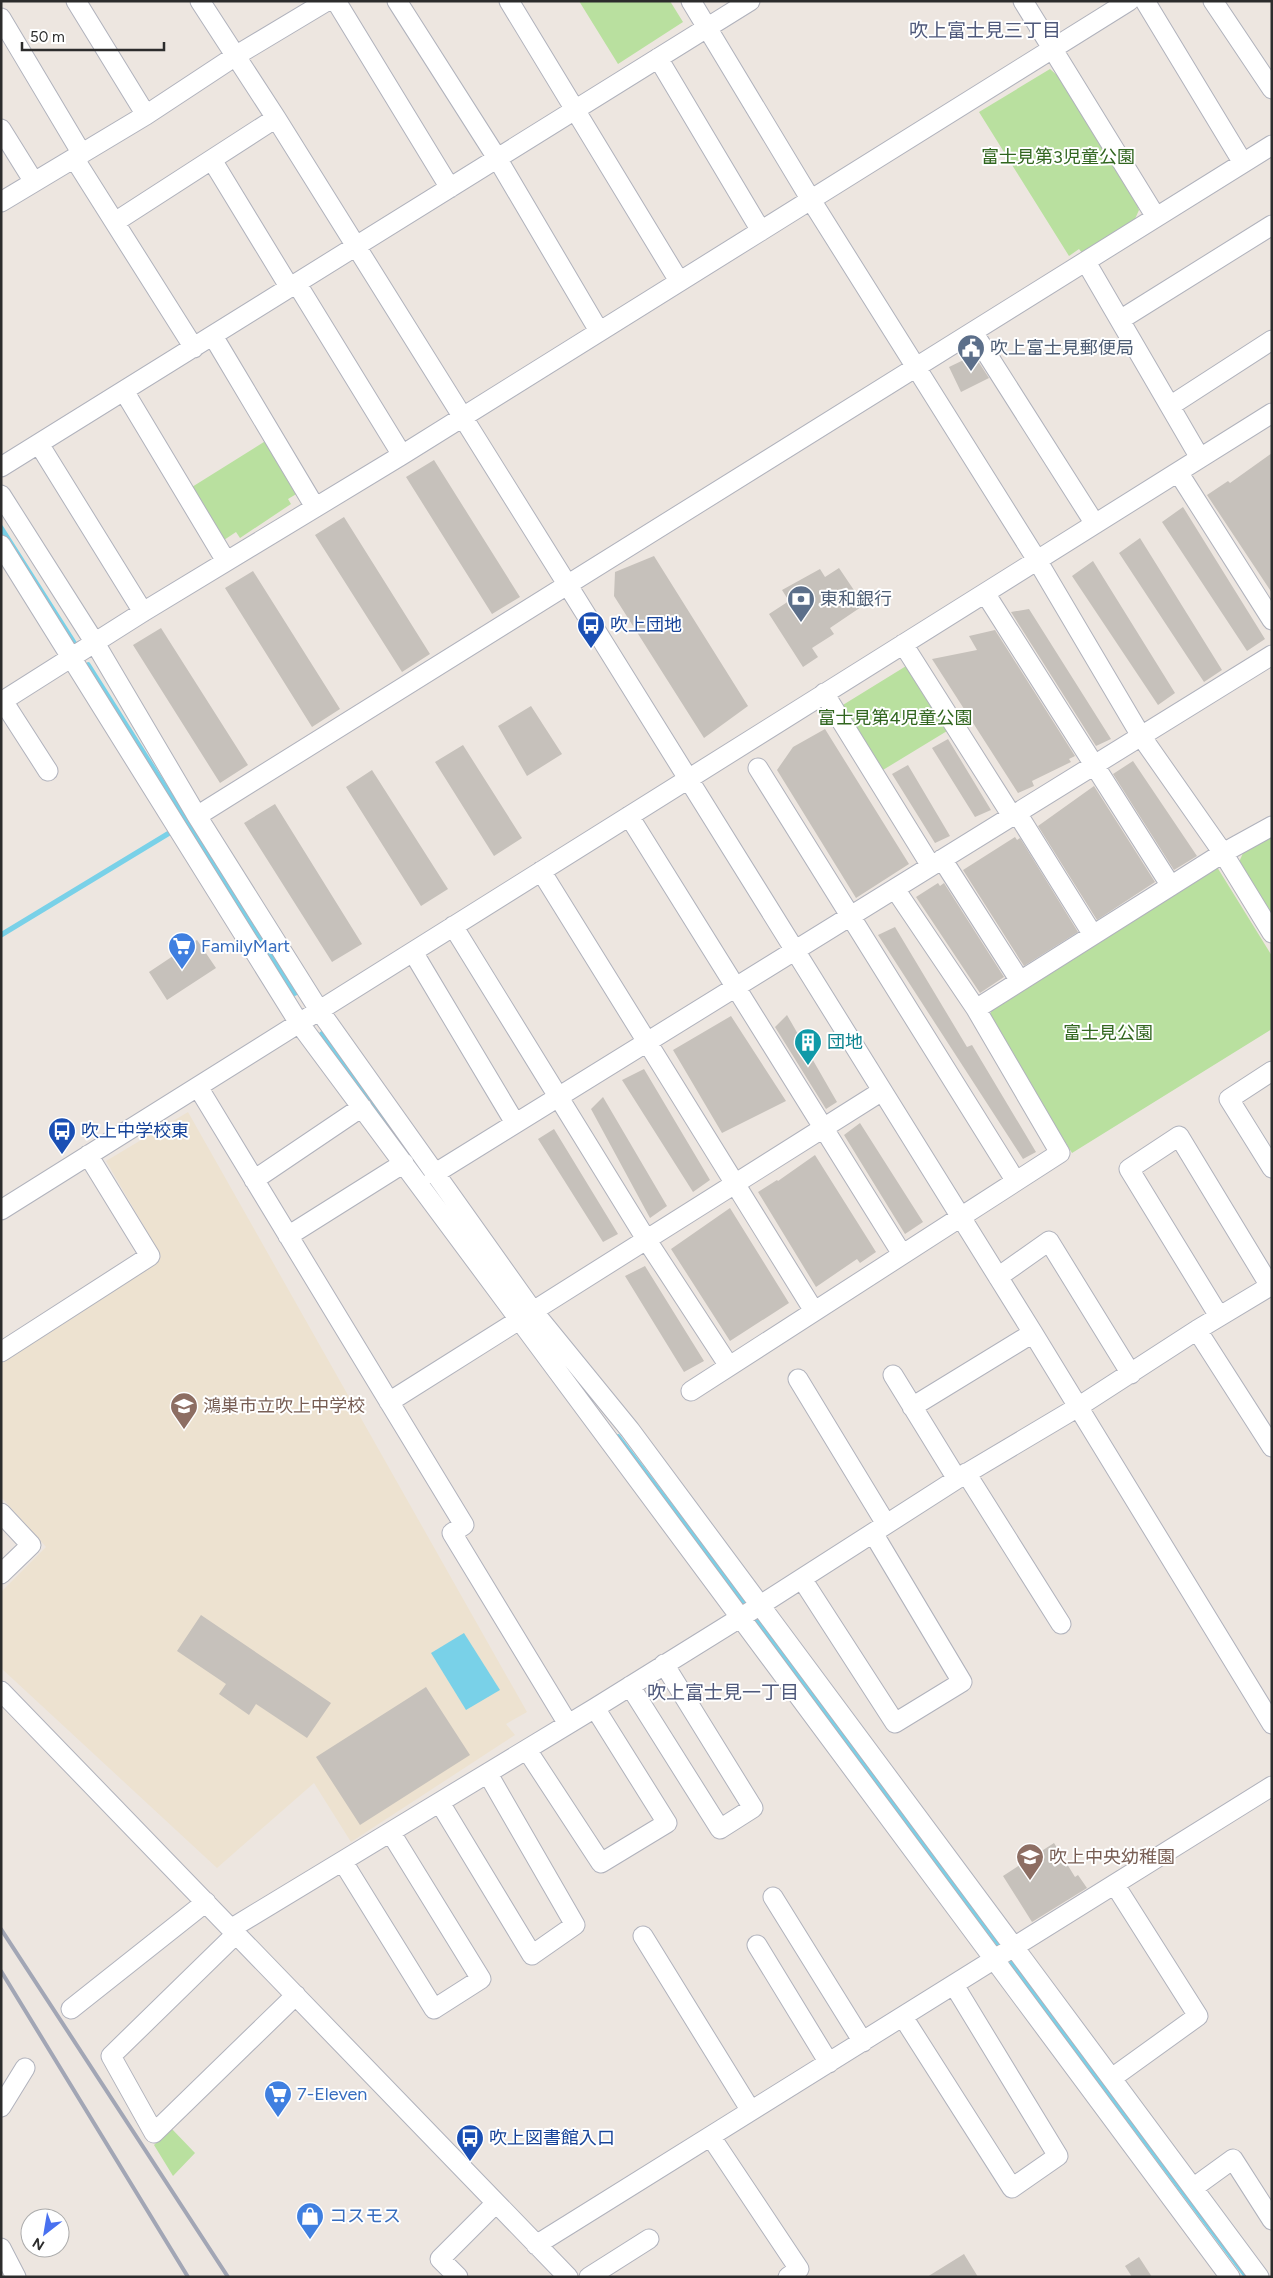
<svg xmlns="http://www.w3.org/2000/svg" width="1273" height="2278" font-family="Figtree,'Noto Sans JP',sans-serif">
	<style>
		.education { fill: #ede2d0 }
		.green { fill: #b9e09f }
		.water { fill: #79d1e8 }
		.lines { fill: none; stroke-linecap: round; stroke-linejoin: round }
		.stream { stroke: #79d1e8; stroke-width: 5.5 }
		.building { fill: #c6c1bb }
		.minor-casing { stroke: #b0b2bc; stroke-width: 21 }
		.minor { stroke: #fff; stroke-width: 19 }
		.rail { stroke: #a2a6b5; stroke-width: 4 }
		.labels { text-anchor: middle; stroke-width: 4; stroke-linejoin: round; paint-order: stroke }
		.park-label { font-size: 18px; fill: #31661f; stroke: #fff }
		.service-label { font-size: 18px; fill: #4e5e75; stroke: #fff; text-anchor: start }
		.transit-label { font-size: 18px; fill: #164399; stroke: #fff; text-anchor: start }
		.shop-label { font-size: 18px; fill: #366cbe; stroke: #fff; text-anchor: start }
		.culture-label { font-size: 18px; fill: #0d838f; stroke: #fff; text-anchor: start }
		.education-label { font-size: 18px; fill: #785e54; stroke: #fff; text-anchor: start }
		.neighbourhood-label { font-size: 19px; fill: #4f597b; stroke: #fff }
	</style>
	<rect width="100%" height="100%" fill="#ede6e0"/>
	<path class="education" d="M188,1112L527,1712L506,1724L515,1735L351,1842L314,1783L217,1868L1,1668V1592L46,1547L1,1497V1363L161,1256L106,1161Z"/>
	<path class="green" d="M579,1H670L683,22L618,64Z
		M1050,69L1059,77L1136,202L1139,210L1135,219L1082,253L1079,249L1069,256L979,112Z
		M267,440L298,493L288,499L291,504L240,538L236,532L224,540L192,487Z
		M911,663L952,728L878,773L838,708Z
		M1272,837V927L1236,869L1243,853Z
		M1217,867L1272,956V1029L1072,1153L994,1028L990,1015L992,1009Z
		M171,2128L195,2153L173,2176L154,2145Z"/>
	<path class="water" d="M464,1633L500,1690L466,1710L431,1653Z"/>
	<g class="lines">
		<path class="stream" d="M1,528L74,643
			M88,665L295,993
			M1,935L194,818
			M322,1034L446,1205
			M618,1437L744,1603
			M756,1620L999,1944
			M1012,1963L1247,2277"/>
	</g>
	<path class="building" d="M974,355L989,378L961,392L949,367Z
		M1272,453V593L1207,495L1228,481L1230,483Z
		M434,460L520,597L492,614L406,477Z
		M1183,507L1265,639L1247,651L1162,522Z
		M344,517L430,654L402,672L315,535Z
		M1140,538L1222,670L1204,682L1119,553Z
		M654,556L748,706L704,738L614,596L615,572Z
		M1093,561L1175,693L1158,705L1072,576Z
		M839,568L864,605L830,628L834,634L812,648L818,657L803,667L769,614L789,601L782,590L820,569L825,577Z
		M253,571L340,709L312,727L225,588Z
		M1029,609L1111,739L1096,746L1011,612Z
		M161,628L248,765L220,783L133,645Z
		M995,630L1075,756L1069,759L1071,762L1032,781L1034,786L1018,793L932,659L977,650L969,636Z
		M531,706L562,754L527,776L498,726Z
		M825,729L909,864L856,898L777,770L793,747Z
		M948,739L991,810L975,817L932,748Z
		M463,745L522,838L494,856L435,762Z
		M1133,761L1197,856L1174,870L1113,774Z
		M908,765L950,836L935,843L892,774Z
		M372,770L448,889L421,906L346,787Z
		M1094,786L1155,882L1097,920L1038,826Z
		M275,804L362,944L332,962L244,823Z
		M1015,837L1017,840L1020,838L1078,932L1024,966L963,870Z
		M938,883L940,886L944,883L1004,977L980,993L916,897Z
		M895,927L967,1047L972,1045L1036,1152L1023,1159L878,935Z
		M197,940L216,968L167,1000L149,972Z
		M787,1015L837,1102L826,1109L775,1027Z
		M731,1016L786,1101L722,1133L673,1050Z
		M644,1069L710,1180L693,1192L622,1080Z
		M603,1097L667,1206L650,1218L591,1109Z
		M860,1123L923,1222L905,1234L844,1135Z
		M554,1129L618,1234L603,1242L538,1139Z
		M815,1155L876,1252L860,1263L857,1259L816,1287L758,1192L777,1180L778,1181Z
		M730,1208L789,1303L730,1341L671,1249Z
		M645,1266L704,1361L684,1372L625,1276Z
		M201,1615L331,1703L307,1738L256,1704L249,1715L219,1694L226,1684L177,1651Z
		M426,1687L470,1755L360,1825L316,1757Z
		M1054,1843L1075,1877L1078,1875L1087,1888L1032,1922L1003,1876Z
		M964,2254L978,2277H927Z
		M1139,2257L1152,2277H1132L1125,2266Z"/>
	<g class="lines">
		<g class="minor-casing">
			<path id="minor" d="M76,1L146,115
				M200,1L276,118L567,584L1033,1333L1272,1724
				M336,1L450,188
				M397,1L497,158L599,331
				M509,1L679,281
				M691,1L811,200L1037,560L1141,736L1223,853L1272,933
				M1023,1L1156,217
				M1145,1L1243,163
				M1213,1L1272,89
				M1,18L82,154
				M658,58L761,231
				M1,129L34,182
				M74,158L194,348
				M212,160L290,288
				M1,202L146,115L237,55L327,1
				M115,222L276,118
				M1086,262L1200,458
				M297,284L402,455
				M1120,320L1272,225
				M973,332L1095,524
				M213,336L315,507
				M124,391L226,561
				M1170,406L1272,340
				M39,444L143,612
				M1,467L750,1
				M1178,472L1272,620
				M1,495L95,643L197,816L319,1010L533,1311L630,1430L1259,2277
				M1,545L299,1023L1230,2277
				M985,593L1171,886
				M903,644L1012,816
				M824,693L931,866
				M3,701L48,771
				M1,702L143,612L402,455L1129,1
				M758,768L1015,1180
				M1017,813L1093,935
				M197,816L1272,145
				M629,816L902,1254
				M942,859L1020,981
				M541,871L814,1311
				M453,926L646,1239L729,1366
				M413,952L515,1123
				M976,1009L1223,853L1272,826
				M1272,1071L1229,1099L1272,1168
				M198,1087L464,1525L452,1533L568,1724
				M434,1174L1272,655
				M254,1180L362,1107
				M1,1210L1272,413
				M288,1236L404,1163
				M998,1277L1049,1241L1131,1374
				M1219,1316L1129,1169L1179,1136L1270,1286
				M1197,1330L1272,1447
				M1,1352L150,1256L88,1155
				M893,1375L957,1479
				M798,1379L886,1524
				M691,1391L1060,1153L976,1009L895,889
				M389,1402L882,1091
				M912,1407L1033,1333
				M966,1473L1061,1624
				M1,1513L31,1545L1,1574
				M802,1579L895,1723L962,1682L873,1533
				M630,1686L720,1829L753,1808L664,1664
				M1,1691L568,2277
				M527,1750L601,1863L667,1823L595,1708
				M440,1803L532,1955L575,1925L488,1774
				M343,1862L434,2009L481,1979L391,1833
				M773,1897L863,2042
				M232,1928L595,1708L759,1606L957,1479L1078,1407L1197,1330L1272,1285
				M237,1933L111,2056L154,2133L296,1995
				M643,1936L751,2111
				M757,1945L829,2063
				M71,2009L206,1902
				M903,2017L1012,2188L1058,2156L954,1985
				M1112,2078L1198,2016L1115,1885
				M1,2107L25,2068
				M711,2137L799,2269L788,2277
				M1193,2188L1233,2159L1272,2220
				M536,2245L1272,1786
				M1,2248L16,2277
				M458,2277L440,2259L496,2203
				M589,2277L649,2239"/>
		</g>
		<use href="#minor" class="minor"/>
		<path class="rail" d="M1,1929L228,2277
			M1,1971L188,2277"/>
	</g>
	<defs>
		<g id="civic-pin" transform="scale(1.4375)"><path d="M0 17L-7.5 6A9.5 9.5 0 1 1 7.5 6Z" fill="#5c6f8a" stroke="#fff"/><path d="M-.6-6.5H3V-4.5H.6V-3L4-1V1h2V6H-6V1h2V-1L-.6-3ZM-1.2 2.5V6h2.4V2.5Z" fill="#fff"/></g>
		<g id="bank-pin" transform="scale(1.4375)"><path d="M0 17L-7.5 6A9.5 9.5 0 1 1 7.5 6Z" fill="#5c6f8a" stroke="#fff"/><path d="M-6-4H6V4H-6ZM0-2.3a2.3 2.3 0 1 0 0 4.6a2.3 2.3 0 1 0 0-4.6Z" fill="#fff"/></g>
		<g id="bus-pin" transform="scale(1.4375)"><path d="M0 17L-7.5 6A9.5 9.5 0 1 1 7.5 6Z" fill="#1a4fb4" stroke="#fff"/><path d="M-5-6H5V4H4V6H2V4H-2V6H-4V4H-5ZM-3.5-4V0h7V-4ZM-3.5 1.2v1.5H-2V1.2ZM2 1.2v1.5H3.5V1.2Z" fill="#fff"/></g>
		<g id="supermarket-pin" transform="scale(1.4375)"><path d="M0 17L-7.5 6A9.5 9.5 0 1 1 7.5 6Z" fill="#3f7fe0" stroke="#fff"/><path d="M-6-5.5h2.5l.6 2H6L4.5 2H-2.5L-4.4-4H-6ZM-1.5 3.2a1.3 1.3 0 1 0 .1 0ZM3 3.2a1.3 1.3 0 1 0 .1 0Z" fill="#fff"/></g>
		<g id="building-pin" transform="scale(1.4375)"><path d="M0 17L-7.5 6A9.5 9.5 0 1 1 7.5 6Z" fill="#0f9aa8" stroke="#fff"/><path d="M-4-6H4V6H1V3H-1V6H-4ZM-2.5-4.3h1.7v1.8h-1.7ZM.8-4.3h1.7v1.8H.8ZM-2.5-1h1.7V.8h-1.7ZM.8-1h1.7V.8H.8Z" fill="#fff"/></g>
		<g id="school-pin" transform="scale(1.4375)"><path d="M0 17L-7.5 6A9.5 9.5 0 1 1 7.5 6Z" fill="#8d6e63" stroke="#fff"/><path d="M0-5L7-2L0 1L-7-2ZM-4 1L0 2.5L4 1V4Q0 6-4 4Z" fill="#fff"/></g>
		<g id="shop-pin" transform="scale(1.4375)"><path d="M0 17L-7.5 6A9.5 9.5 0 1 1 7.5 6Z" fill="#3f7fe0" stroke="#fff"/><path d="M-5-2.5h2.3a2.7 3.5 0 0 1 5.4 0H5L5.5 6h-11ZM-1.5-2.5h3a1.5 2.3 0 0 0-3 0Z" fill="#fff"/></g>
	</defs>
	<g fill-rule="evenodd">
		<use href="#civic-pin" x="971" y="348"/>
		<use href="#bank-pin" x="801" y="599"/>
		<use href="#bus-pin" x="591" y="625"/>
		<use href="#supermarket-pin" x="182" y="946"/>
		<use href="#building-pin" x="808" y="1042"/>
		<use href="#bus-pin" x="62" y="1131"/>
		<use href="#school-pin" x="184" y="1406"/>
		<use href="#school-pin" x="1030" y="1857"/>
		<use href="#supermarket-pin" x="278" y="2094"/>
		<use href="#bus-pin" x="470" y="2138"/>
		<use href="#shop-pin" x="310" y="2216"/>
	</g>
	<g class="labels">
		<g class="park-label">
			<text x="1058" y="163">富士見第3児童公園</text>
			<text x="895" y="724">富士見第4児童公園</text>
			<text x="1108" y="1039">富士見公園</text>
		</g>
		<g class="service-label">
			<text x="990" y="354">吹上富士見郵便局</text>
			<text x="820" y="605">東和銀行</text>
		</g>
		<g class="transit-label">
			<text x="610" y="631">吹上団地</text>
			<text x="81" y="1137">吹上中学校東</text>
			<text x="489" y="2144">吹上図書館入口</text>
		</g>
		<g class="shop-label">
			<text x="201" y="952">FamilyMart</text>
			<text x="297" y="2100">7-Eleven</text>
			<text x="329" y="2222">コスモス</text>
		</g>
		<g class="culture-label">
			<text x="827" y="1048">団地</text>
		</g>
		<g class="education-label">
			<text x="203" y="1412">鴻巣市立吹上中学校</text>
			<text x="1049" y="1863">吹上中央幼稚園</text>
		</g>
		<g class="neighbourhood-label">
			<text x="985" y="37">吹上富士見三丁目</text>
			<text x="723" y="1699">吹上富士見一丁目</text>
		</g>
	</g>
	<rect width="1273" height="2278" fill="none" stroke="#2c2c2c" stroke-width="5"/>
	<g transform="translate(45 2233) rotate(211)"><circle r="24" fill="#ffffff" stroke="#ababab"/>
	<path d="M0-4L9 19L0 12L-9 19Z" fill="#4971f0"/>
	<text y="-8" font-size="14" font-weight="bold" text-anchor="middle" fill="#2c2c2c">N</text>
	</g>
	<path d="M22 42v8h142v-8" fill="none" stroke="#2c2c2c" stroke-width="2.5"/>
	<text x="30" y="42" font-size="15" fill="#2c2c2c" stroke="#ffffff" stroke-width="4" paint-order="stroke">50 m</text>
</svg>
